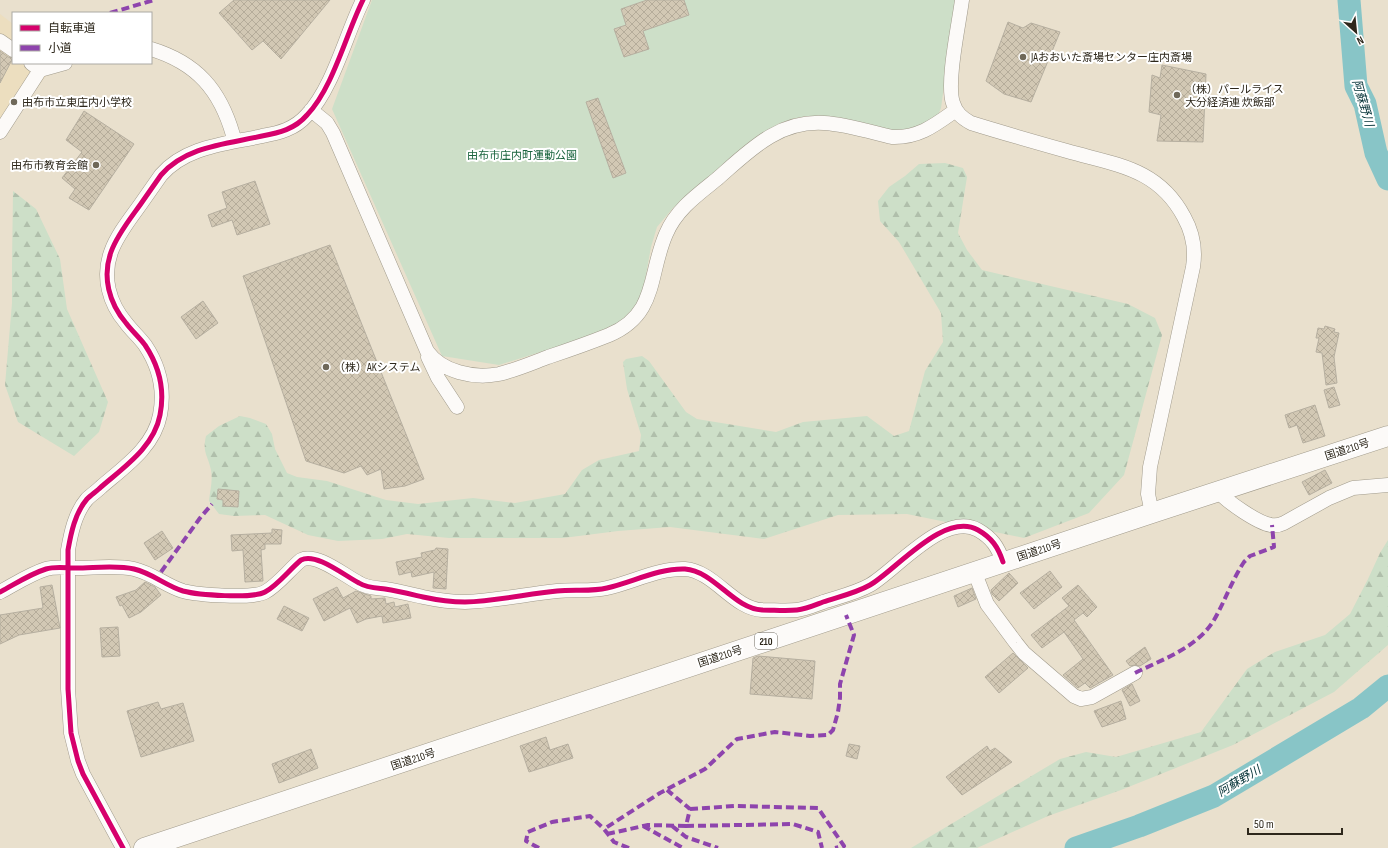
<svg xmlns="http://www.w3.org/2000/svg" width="1388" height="848" font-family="'Sofia Sans Condensed','Noto Sans JP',sans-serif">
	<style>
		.built { fill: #ecdebf }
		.forest { fill: url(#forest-firs) }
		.green { fill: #cddfc8 }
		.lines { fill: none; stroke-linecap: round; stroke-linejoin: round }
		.river { stroke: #88c5c7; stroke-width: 23 }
		.building { fill: url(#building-cross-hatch); stroke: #b6afa0 }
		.minor-casing { stroke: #a09a8b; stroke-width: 15 }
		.highway-casing { stroke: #a09a8b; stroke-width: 21 }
		.minor { stroke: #fcfaf8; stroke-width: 14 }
		.highway { stroke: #fcfaf8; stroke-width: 20 }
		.quiet { stroke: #8e44ad; stroke-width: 4; stroke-dasharray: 8 4; stroke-linecap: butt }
		.cycleway-casing { stroke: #fff; stroke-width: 8 }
		.cycleway { stroke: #d6006c; stroke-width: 5 }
		.poi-dot { fill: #6f6859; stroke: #fff; stroke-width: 1.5 }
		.labels { text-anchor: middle; stroke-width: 4; stroke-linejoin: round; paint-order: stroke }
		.shield { fill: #fff; stroke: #6c685f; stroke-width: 1 }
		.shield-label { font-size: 10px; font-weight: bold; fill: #2d271b }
		.poi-label { font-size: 11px; fill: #2d271b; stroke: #fff; text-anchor: start }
		.park-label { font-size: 11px; fill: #1b653f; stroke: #fff }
		.street-label { font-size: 11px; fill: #2d271b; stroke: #fff }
		.water-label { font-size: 12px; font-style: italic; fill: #012f34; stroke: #fff }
	</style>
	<defs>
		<pattern id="forest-firs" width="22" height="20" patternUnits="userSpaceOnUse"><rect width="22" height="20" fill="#cddfc8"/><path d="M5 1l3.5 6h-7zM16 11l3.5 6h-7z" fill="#b0bfab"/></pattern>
		<pattern id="building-cross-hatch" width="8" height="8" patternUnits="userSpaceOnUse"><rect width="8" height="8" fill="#d2c8b4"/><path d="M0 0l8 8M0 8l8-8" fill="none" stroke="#b5ac9a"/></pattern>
	</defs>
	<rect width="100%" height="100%" fill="#e9e0cd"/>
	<path class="built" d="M0,14L13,24V63H55L0,140Z"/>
	<path class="forest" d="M945,163L963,168L967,177L958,233L967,250L982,270L1128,304L1155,318L1162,335L1124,475L1089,513L1024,538L907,514L838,515L764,539L670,527L618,531L563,538H449L407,534L382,539L338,541L308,535L265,515L234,516L219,514L209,501C210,491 213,480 211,470C208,455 202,453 206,436L219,426L240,416L250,418L266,424L272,434L275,449L287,473L297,477L327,481L386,500L418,504L473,498L515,503L565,494L582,470L599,460L639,451L641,435L627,389L623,362L626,359L642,356L649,361L686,412L697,419L776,432L803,422L867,416L894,436L909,431L925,371L943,342L941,313L899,242L880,221L878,201L889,187L905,176L919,164Z
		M13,191L36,209L60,259L67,309L108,402L99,432L74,456L18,422L5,385L12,303V263Z
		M1388,540V645L1334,692L1233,745L1121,790L1048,816L977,848H911L1060,759L1086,752L1116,757L1201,732L1247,669L1275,652L1325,635L1350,614L1368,579L1380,553Z"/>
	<path class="green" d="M372,0H956L941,108L938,115L923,127L894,131L841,118L822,116H807L792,119L778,124L762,134L673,208L657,227L651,247L642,297L632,310L619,323L607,331L499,365L442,356L332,109Z"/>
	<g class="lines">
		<path class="river" d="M1349,0L1356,86L1365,104L1376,153L1388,179
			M1076,848L1139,826L1214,796L1361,708L1388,686"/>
	</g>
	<path class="building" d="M234,0H330L281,59L263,41L252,50L219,13Z
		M647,0H684L689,15L643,31L649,49L624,57L614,29L626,25L621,9Z
		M1008,22L1023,28L1031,23L1060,32L1031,102L1004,94L986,81Z
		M0,51L8,57L13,58L0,83Z
		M1162,65L1206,74L1203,142L1157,141L1161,115L1149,112L1152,75L1160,78Z
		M598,98L626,173L613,178L586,102Z
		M84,111L134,144L89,210L69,198L75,189L62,178L82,152L66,140Z
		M255,181L270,224L237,235L232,220L212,227L208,215L227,208L222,192Z
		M330,245L424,479L405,486L384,489L381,469L367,475L361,466L344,473L306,461L243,276Z
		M203,301L218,323L196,339L181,317Z
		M1325,326L1335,329L1334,332L1339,333L1334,357L1337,383L1326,385L1322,353L1316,352L1319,338H1316L1318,328L1324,329Z
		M1334,387L1340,405L1329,408L1324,390Z
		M1315,405L1325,436L1303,443L1297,425L1289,428L1285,415Z
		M1325,470L1332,483L1309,495L1302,482Z
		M218,489L239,491L238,507L223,506V500L217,499Z
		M272,529L282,530L281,544H265V549L261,550L263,581L245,582L243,550L232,551L231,535L272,533Z
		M162,531L173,548L155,560L144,543Z
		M436,548L448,549L446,589L433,588L434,572L412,577L411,572L399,575L396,562L422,557L421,553L435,550Z
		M1050,571L1062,587L1034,609L1020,593Z
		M1009,573L1018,583L999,601L992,594L991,590Z
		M145,582L155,587L161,595L141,612L129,618L122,605L120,606L116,597L136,590Z
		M52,585L60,628L19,635L0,644V615L43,608L40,587Z
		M1078,585L1097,607L1087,617L1083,613L1074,620L1113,675L1090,688L1085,683L1078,688L1063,675L1083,659L1064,632L1042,648L1031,635L1069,606L1062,598Z
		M337,587L343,598L356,591L371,596V599L385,598L386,604L394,602L395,607L408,604L411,618L383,623L382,616L366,619L357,623L350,608L324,621L313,599Z
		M972,588L976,599L958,607L954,596Z
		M284,606L309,618L302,631L277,619Z
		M118,627L120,656L102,657L100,628Z
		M1145,647L1151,659L1140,666L1135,665L1130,666L1126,661Z
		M1013,653L1028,668L999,693L985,677Z
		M758,656L815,661L812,699L750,694L753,658Z
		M1132,684L1140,701L1130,706L1122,690Z
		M1121,701L1126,719L1102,727L1094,711Z
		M158,702L161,709L183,703L194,741L141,757L127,711Z
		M546,737L550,750L568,744L573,758L529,772L520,746Z
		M849,744L860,746L857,759L846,756Z
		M987,746L990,751L995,748L1012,762L962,795L946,777Z
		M311,749L318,768L279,783L272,764Z"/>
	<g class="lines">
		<g class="minor-casing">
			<path id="minor" d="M962,0C959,24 946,83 953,103C956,113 962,118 971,123C1003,133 1035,142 1067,151C1116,165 1158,168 1184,217C1193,233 1196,248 1193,267L1150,467L1148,494L1152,513
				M0,41L13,50
				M151,49C197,63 220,90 233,135
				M31,63L40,70L65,63
				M311,110L327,123L333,133L427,351C442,372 474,379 499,374C516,370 532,363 548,357C569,350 589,343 609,335C658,314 648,275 666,234C676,210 697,195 717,179C749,151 778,120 824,123C845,124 871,132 892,137C919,138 935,125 956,110
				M0,132L40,70
				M428,357L438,378L457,407
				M1218,491C1227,502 1258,523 1271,525C1276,526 1280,525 1284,523L1329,498L1353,488L1388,485
				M976,571L978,581L987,604L1016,643L1024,653L1074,696L1081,699L1092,697L1135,673
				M0,592C15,584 30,574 46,569C55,566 66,568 76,568C94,568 117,565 134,569C152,573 166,586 183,591C198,595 252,599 265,592C278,585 289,570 301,560C316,552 345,576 359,583C367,588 376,588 385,589C398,591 410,594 423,597C437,600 451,602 465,602C496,601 527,594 557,591C574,589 591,592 607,588C633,582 659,568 685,569C714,571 734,609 762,610C774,610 786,611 797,610C806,609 815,605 823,602C838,597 856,593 870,585C896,570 944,511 978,530C992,538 998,547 1003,562
				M123,848L83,774L78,761L71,733L68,689V550C71,533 75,513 87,499C91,495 97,491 101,487C124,467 154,447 160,415C165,390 159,366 145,345C139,337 132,331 126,323C109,303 102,277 111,252C117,235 130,219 140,205C147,195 154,185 161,175C186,146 227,144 262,136C279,133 295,129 307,115C333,88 346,34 363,0"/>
		</g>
		<g class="highway-casing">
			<path id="highway" d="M144,848L1152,513L1388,436"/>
		</g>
		<use href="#minor" class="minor"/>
		<use href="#highway" class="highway"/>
		<path class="quiet" d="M110,13L154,0
			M161,572L200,518L212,504
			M1135,673C1163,659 1197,648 1214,620C1225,601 1232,580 1244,562L1250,556L1274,547L1272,525
			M690,809L735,806L818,808L844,846L835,848
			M643,826L683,848
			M672,826L686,837L718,848
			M686,826L793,824L818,832L822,848
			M607,834L648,825L686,826L690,809L667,790
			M539,848L526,841L528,832L552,822L590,816L604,829
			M629,848L614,842L604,829L660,793L705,769L737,739L775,732L810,736L828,735L833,730L838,712L840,698V684L854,635L846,615"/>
		<g class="cycleway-casing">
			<path id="cycleway" d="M0,592C15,584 30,574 46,569C55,566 66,568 76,568C94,568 117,565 134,569C152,573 166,586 183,591C198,595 252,599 265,592C278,585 289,570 301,560C316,552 345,576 359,583C367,588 376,588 385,589C398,591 410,594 423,597C437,600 451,602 465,602C496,601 527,594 557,591C574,589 591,592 607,588C633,582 659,568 685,569C714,571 734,609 762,610C774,610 786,611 797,610C806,609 815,605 823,602C838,597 856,593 870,585C896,570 944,511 978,530C992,538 998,547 1003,562
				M123,848L83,774L78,761L71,733L68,689V550C71,533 75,513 87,499C91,495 97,491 101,487C124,467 154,447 160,415C165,390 159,366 145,345C139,337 132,331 126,323C109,303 102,277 111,252C117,235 130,219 140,205C147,195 154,185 161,175C186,146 227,144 262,136C279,133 295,129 307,115C333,88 346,34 363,0"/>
		</g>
		<use href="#cycleway" class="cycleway"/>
	</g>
	<g class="poi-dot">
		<circle cx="1023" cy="57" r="4"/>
		<circle cx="1177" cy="95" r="4"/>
		<circle cx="14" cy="102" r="4"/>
		<circle cx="96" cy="165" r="4"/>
		<circle cx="326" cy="367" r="4"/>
	</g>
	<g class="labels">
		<rect class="shield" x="755" y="633" width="22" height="16" rx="3"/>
		<g class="shield-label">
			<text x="766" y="645">210</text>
		</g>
		<g class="poi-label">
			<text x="1031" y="61">JAおおいた斎場センター庄内斎場</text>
			<text x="1185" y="93">（株）パールライス<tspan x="1185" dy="13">大分経済連 炊飯部</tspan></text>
			<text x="22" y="106">由布市立東庄内小学校</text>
			<text x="88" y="169" text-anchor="end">由布市教育会館</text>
			<text x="334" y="371">（株）AKシステム</text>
		</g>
		<g class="park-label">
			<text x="522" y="159">由布市庄内町運動公園</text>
		</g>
		<g class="street-label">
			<text transform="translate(1347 449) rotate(-18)" y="4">国道210号</text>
			<text transform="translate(1039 550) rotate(-18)" y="4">国道210号</text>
			<text transform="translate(720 656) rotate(-18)" y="4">国道210号</text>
			<text transform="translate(413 759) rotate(-18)" y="4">国道210号</text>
		</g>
		<g class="water-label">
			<text transform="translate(1363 103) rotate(74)" y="4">阿蘇野川</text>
			<text transform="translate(1239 781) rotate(-31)" y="4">阿蘇野川</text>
		</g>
	</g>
	<rect x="12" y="12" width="140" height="52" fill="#ffffff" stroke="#aba9a4"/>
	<rect x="20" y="25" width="20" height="6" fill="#d6006c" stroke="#aba9a4"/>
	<text x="48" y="32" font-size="12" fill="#2d271b">自転車道</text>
	<rect x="20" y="45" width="20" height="6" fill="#8e44ad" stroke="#aba9a4"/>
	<text x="48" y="52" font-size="12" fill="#2d271b">小道</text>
	<g transform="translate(1356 32) rotate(153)" stroke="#ffffff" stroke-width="3" paint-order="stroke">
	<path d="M0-3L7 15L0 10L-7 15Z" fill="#2d271b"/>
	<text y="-6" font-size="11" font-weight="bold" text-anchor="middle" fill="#2d271b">N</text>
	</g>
	<path d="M1248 828v6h94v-6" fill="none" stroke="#2d271b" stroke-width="2"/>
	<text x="1254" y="828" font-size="12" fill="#2d271b" stroke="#ffffff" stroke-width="3" paint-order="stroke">50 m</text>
</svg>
